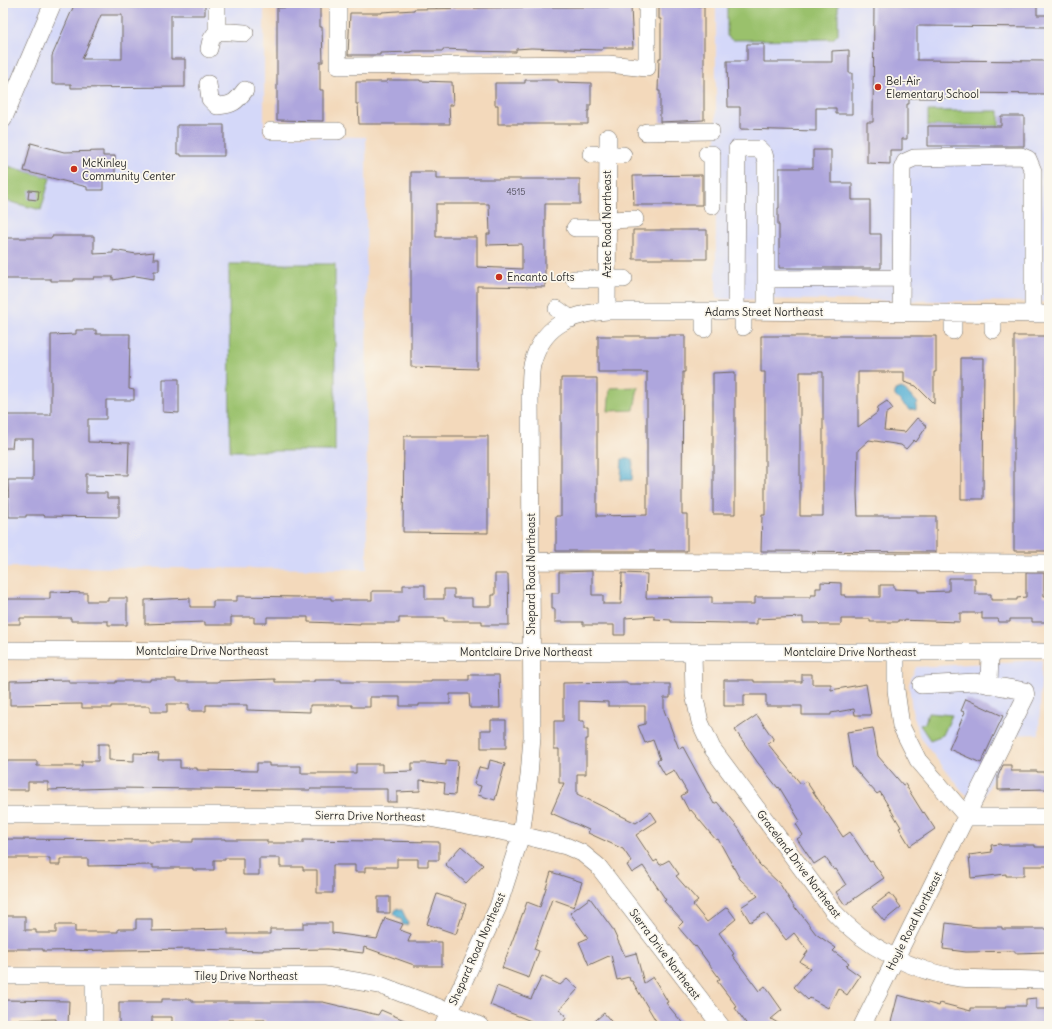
<svg xmlns="http://www.w3.org/2000/svg" width="1052" height="1029" font-family="Delius,sans-serif">
	<style>
		.built { fill: #d4d8f9 }
		.green { fill: #9ac16c; stroke: #62764c }
		.water { fill: #57b0d4; stroke: #416e80 }
		.building { fill: #aea6dd; fill-rule: evenodd }
		.lines { fill: none; stroke-linecap: round; stroke-linejoin: round }
		.minor-casing { stroke: #71685d; stroke-width: 18 }
		.minor { stroke: #fff; stroke-width: 17 }
		.poi-dot { fill: #c8321e; stroke: #fbf7ec; stroke-width: 1.5 }
		.labels { text-anchor: middle; stroke-width: 3.5; stroke-linejoin: round; paint-order: stroke }
		.number-label { font-size: 9px; fill: #4c4a58 }
		.poi-label { font-size: 11px; fill: #2b2b2b; stroke: #fbf7ec; text-anchor: start }
		.street-label { font-size: 11px; fill: #2b2b2b; stroke: #fbf7ec }
	</style>
	<rect width="100%" height="100%" fill="#fbf7ec"/>
	<filter id="ink" filterUnits="userSpaceOnUse"><feTurbulence type="fractalNoise" baseFrequency=".025" numOctaves="2"/><feDisplacementMap in="SourceGraphic" scale="8" xChannelSelector="R" yChannelSelector="G"/><feConvolveMatrix kernelMatrix="1 2 1 2 8 2 1 2 1" color-interpolation-filters="sRGB"/></filter>
	<filter id="wash" filterUnits="userSpaceOnUse"><feTurbulence type="fractalNoise" baseFrequency=".012" numOctaves="4" result="noise"/><feDisplacementMap in="SourceGraphic" scale="16" xChannelSelector="R" yChannelSelector="G"/><feGaussianBlur stdDeviation="0.9" result="paint"/><feColorMatrix in="noise" values="0 0 0 0 0 0 0 0 0 0 0 0 0 0 0 0 0 1.4 0 .05"/><feComposite in="paint" operator="in"/></filter>
	<g filter="url(#wash)">
		<rect width="100%" height="100%" fill="#f3d9bb"/>
		<path class="built" d="M3,3H264V135L366,137L367,569L3,567Z
			M716,3H1049V302L716,299Z
			M1042,660L1039,734L1013,735L981,804L963,792L920,738L912,710L909,684L916,667Z"/>
		<path class="green" d="M727,3H838V34L833,39L732,40L727,36Z
			M928,111H999V126H928Z
			M4,165L50,178L41,210L3,200Z
			M229,264H335V451H230Z
			M638,387L634,410L608,411L610,388Z
			M928,713L952,715L943,735L930,740L920,725L925,723Z"/>
		<path class="water" d="M902,388L918,403L916,405V410L911,409L910,411L895,396V390Z
			M622,459H633L632,480H621Z
			M397,908L402,910L408,923L407,925H403L401,918L397,917L394,913Z"/>
		<g id="blocks">
			<path class="building" d="M75,3H205V15H171V59H185V87L71,88V84H52V56ZM101,15H122V59H82Z
				M298,3H320V27H322L323,62H320V90H323V121L277,120V8L298,7Z
				M659,3H682V6H704V120L660,122V91H658L659,58H661V19H659Z
				M874,3H1037V15H1049V27L917,26V60L1049,61V94L957,93V98H909V104H907V139H902V150H890V164L867,163V122H873Z
				M551,7H631L633,48H603L602,50L531,48L516,49V52L467,51V50L443,49V51H412V52L380,53V55H348L350,13H382V12L414,10V9Z
				M747,44H764V62H832V51L849,50V73H852V114H836V108H816V131L740,129V107H728L727,61H747Z
				M387,80H420V81L452,82L453,105H449L450,124H359L358,104H356V82H387Z
				M525,80H558V82L591,83V105H589V111H588V124H498V105H495V83H525Z
				M1001,116H1024V146H928V126H1001Z
				M177,125H224V156H181V154H177Z
				M31,143L64,152L103,151V156H115V176H103V190H87V187L24,171Z
				M813,150H831V183H852V200H870V234H881V268H779V225H778V208H779V168H813Z
				M411,172H436V179H580V204H545V287L477,286V369L411,367ZM436,204H489L490,234H487V245L522,244V269L477,267V237H436Z
				M702,175V205H634L633,176Z
				M29,190L39,191L38,200L28,199Z
				M633,230H707V259H633Z
				M52,236H94V254L113,253V250L136,254L154,252L153,259H159V271H154V279L136,276L113,280V277H94V279H74V281H51V279H3V238H52Z
				M76,330H96V334H130L129,389L134,390V400H106V419H88V442L129,443L128,475L86,474V493H107V498H119V517L44,516V515H26V517H9L8,480H33V439H13L12,448H3V415H51V335L76,334Z
				M669,335H685V372H683L682,493V514H687V551H556V516H561V378H597V516L647,515V372H598V336H669Z
				M761,336H936V372H934V404L916,386L904,382V372H858V427L877,413L878,407L887,401L893,409L886,414L884,430L905,432L917,418L927,426L916,442L914,440L906,449L901,445L869,440L858,450L857,494L858,516H936V552L761,551L762,515H765V372H761ZM800,372H823V516H800Z
				M1014,336H1049V551H1014Z
				M961,358H984L983,499H961Z
				M735,372V514H713V373Z
				M163,379H179V413L163,412Z
				M404,436H488V533L403,532Z
				M592,571V595H603V604H621L622,573L647,574L646,598L712,597V604H755V597H811V595H816V588H821V582L841,583V595H845V597H880V585H894V589L918,590V592L949,591V578H975V594H991V600H1017V598L1026,597V573H1044V596H1049V622H1032V619H1010V622H999L998,619H982V613H960V622L898,620V622H870V619H841V625H820L818,623H803V617L757,619V624H729V623L671,622V620L654,619V616L625,618V635H614V625H583V622H555V609H552V593H559V572Z
				M495,574H508L509,625H482V621H444V618H399V623H360V624L308,622V617H267V623H254V617H231V625H205V622L145,624V600L190,598V607H213V601H237V596L300,597V598H331V600H372V591H403V585H425V599H444V589H454V598H472V606H492V595H495Z
				M50,592L87,593V601H108V598H127V625H108V621H71V618H20V624H3V599H50Z
				M802,674H812V684H831V690L866,684L871,715H855L854,709L831,713V715H802V706H766V695H744V706H724V680H754V682H802Z
				M469,675H499L500,708H470L469,694H450V704H419V706H400V697H370V707H352V705H310V712L247,710V705H206V711H189V704H167V712H150V706H111V708H82V704L10,705V681L69,680V683H116V681H150V679H176V682H218V681L275,679V682H314V680H341V682H431V680H469Z
				M627,682V684H670V698H664V710L679,749L683,747L714,804L717,802L739,829L759,864L780,884L796,910L797,909L816,934L836,948L833,951L849,963L846,966L860,976L847,995L838,988L828,1008L810,998L808,1000L794,987L810,968L800,962L808,951L794,933L786,940L765,913L750,922L741,907L758,896L740,879L718,839L716,840L691,810L689,811L681,796L687,792L674,770L665,775L657,761L660,759L653,740L645,743L638,726L645,724V706H608V702L579,701V721H584V729H588V739H586V774H577V794L636,823L651,812L657,821L636,835L654,862L657,860L660,865L669,860L679,874L676,876L698,901L693,905L707,922L727,907L736,919L719,933L734,954L732,955L759,991L765,986L782,1010L771,1019L783,1026H748L735,1008L737,1007L717,981L720,979L696,946L695,947L678,927L683,922L664,901L666,900L643,866L632,873L627,865L632,862L623,849L588,833L589,830L551,813L564,783H559V749H554V721H563V683Z
				M966,699L1003,716L981,763L949,749L965,712L961,711Z
				M757,715L774,740L768,744L801,784L806,781L843,837L850,832L870,862L872,861L884,878L845,905L836,892L846,885L836,869L834,870L825,857L814,864L797,839L803,835L796,824L800,821L779,787L778,788L758,763L735,730Z
				M491,720H506V748H481V730H491Z
				M873,728L878,756L903,785L905,784L923,813L924,812L935,829L910,846L899,828L901,827L880,792L877,794L852,766L847,732Z
				M98,744H109V760L134,761V753L159,754L158,760H180V768H197V770L257,771V763H269V766H301V773H356V764H382V772L412,771V763H428L446,765V760L458,761L455,795L444,794L445,783L420,780V791L397,792V802H387V789H310V790H284L115,788L48,790V782H28V790H3V761H37V766H82V761H98Z
				M490,760L505,764L495,800L478,795L481,786L474,784L479,767L488,769Z
				M1003,765H1011V771H1037V772H1049V789L998,790V776Z
				M3,839L149,840V842H193V839H225V840H267V843H303V840L439,842V860H428V866H418V859H397V867H365V872H355V865H333V893H317V870H303V867H280V858H259V875H243V858H225V860H214V870H193V868H153V865L88,866V859H60V865H50V858H3Z
				M1000,844L1001,845H1035V847H1049V866H1024V876H1006V874L971,878L969,855L992,852L991,845Z
				M461,846L483,865L466,883L445,864Z
				M551,872L582,882L574,907L552,899L534,949L539,951L529,978L502,968L527,902L540,907Z
				M890,893L901,907L884,921L872,907Z
				M437,894L466,904L456,934L427,924Z
				M378,897H390V913H378Z
				M590,898L612,928L625,956L636,953L644,983L653,977L668,1002L666,1003L685,1026H659L632,981H630L629,977L617,980L611,955L589,965L579,942L588,938L570,913Z
				M3,916H25V930H36V933H56V925H75V932H118V929H136V919H152V931L228,929V934H270V929H303V923H332V933L377,939L385,918L403,924L400,930L411,934L408,942H442V966H414V965L364,947L363,953L328,949L263,950V951L195,949L43,951V949H3Z
				M946,923L977,927H1002V929H1049V952L1015,953V951L966,952L943,949Z
				M542,976L560,985L567,979L578,989L559,1010L567,1017L560,1026H537L531,1021L490,1005L497,986L531,999Z
				M898,995L939,1006L940,1003L971,1011V1008H1005V1006H1026V999L1036,998V1009H1049V1026H890Z
				M162,999H192V1002H323L378,1015L381,1010L418,1026H265V1020H228V1023H217V1026L172,1025V1017H152V1026H119V1002H162Z
				M3,1000L69,1001L68,1026H56V1019L13,1020V1026H4Z
				M604,1013L615,1026H589Z"/>
		</g>
	</g>
	<g filter="url(#ink)">
		<use href="#blocks" fill-opacity="0" stroke="#71685d" stroke-width="1"/>
		<g class="lines">
			<g class="minor-casing">
				<path id="minor" d="M338,3V66L608,64L647,68V3
					M217,31V3
					M209,49L211,40L217,31L245,33
					M208,84L210,99L217,106C233,105 236,102 245,90
					M3,120L53,3
					M271,131H338
					M646,132L711,131
					M591,154L623,155
					M707,154H712V206
					M607,220L635,219
					M575,228H607
					M574,279H624
					M766,279L902,278
					M557,309L571,319
					M607,311L608,137
					M704,311V329
					M736,311L737,149H759L764,154L766,162V311
					M901,313L902,169L905,162L914,158L1021,156L1028,159L1033,171V314
					M953,313V331
					M993,314V330
					M743,327V311
					M531,561L1049,563
					M3,650L532,652H1049
					M693,652L694,694L700,722L712,748L833,911C864,946 913,972 960,978C970,979 981,978 991,979C1010,979 1030,980 1049,980
					M896,653V690L901,726L918,760L967,817H1049
					M989,685L990,652
					M3,815H405L429,818L521,835L566,846L582,853L598,866L721,1026
					M3,976H326L380,985L450,1012L480,1026
					M94,1026V976
					M443,1026L498,907L521,835L529,776L532,737L530,393C531,384 530,374 532,365C542,326 569,314 607,311H736L1049,314
					M862,1026L1026,696L1025,691L975,682L921,685"/>
			</g>
			<use href="#minor" class="minor"/>
		</g>
	</g>
	<g class="poi-dot">
		<circle cx="878" cy="87" r="4"/>
		<circle cx="74" cy="169" r="4"/>
		<circle cx="499" cy="277" r="4"/>
	</g>
	<g class="labels">
		<g class="number-label">
			<text x="516" y="195">4515</text>
		</g>
		<g class="poi-label">
			<text x="886" y="85">Bel-Air<tspan x="886" dy="13">Elementary School</tspan></text>
			<text x="82" y="167">McKinley<tspan x="82" dy="13">Community Center</tspan></text>
			<text x="507" y="281">Encanto Lofts</text>
		</g>
		<g class="street-label">
			<text transform="translate(607 224) rotate(-90)" y="4">Aztec Road Northeast</text>
			<text x="764" y="316">Adams Street Northeast</text>
			<text transform="translate(531 574) rotate(-90)" y="4">Shepard Road Northeast</text>
			<text x="202" y="655">Montclaire Drive Northeast</text>
			<text x="526" y="656">Montclaire Drive Northeast</text>
			<text x="850" y="656">Montclaire Drive Northeast</text>
			<text transform="translate(370 816) rotate(1)" y="4">Sierra Drive Northeast</text>
			<text transform="translate(799 864) rotate(53)" y="4">Graceland Drive Northeast</text>
			<text transform="translate(914 921) rotate(-63)" y="4">Hoyle Road Northeast</text>
			<text transform="translate(477 949) rotate(-66)" y="4">Shepard Road Northeast</text>
			<text transform="translate(665 954) rotate(53)" y="4">Sierra Drive Northeast</text>
			<text x="246" y="980">Tiley Drive Northeast</text>
		</g>
	</g>
	<rect width="1052" height="1029" fill="none" stroke="#fbf7ec" stroke-width="16"/>
</svg>
